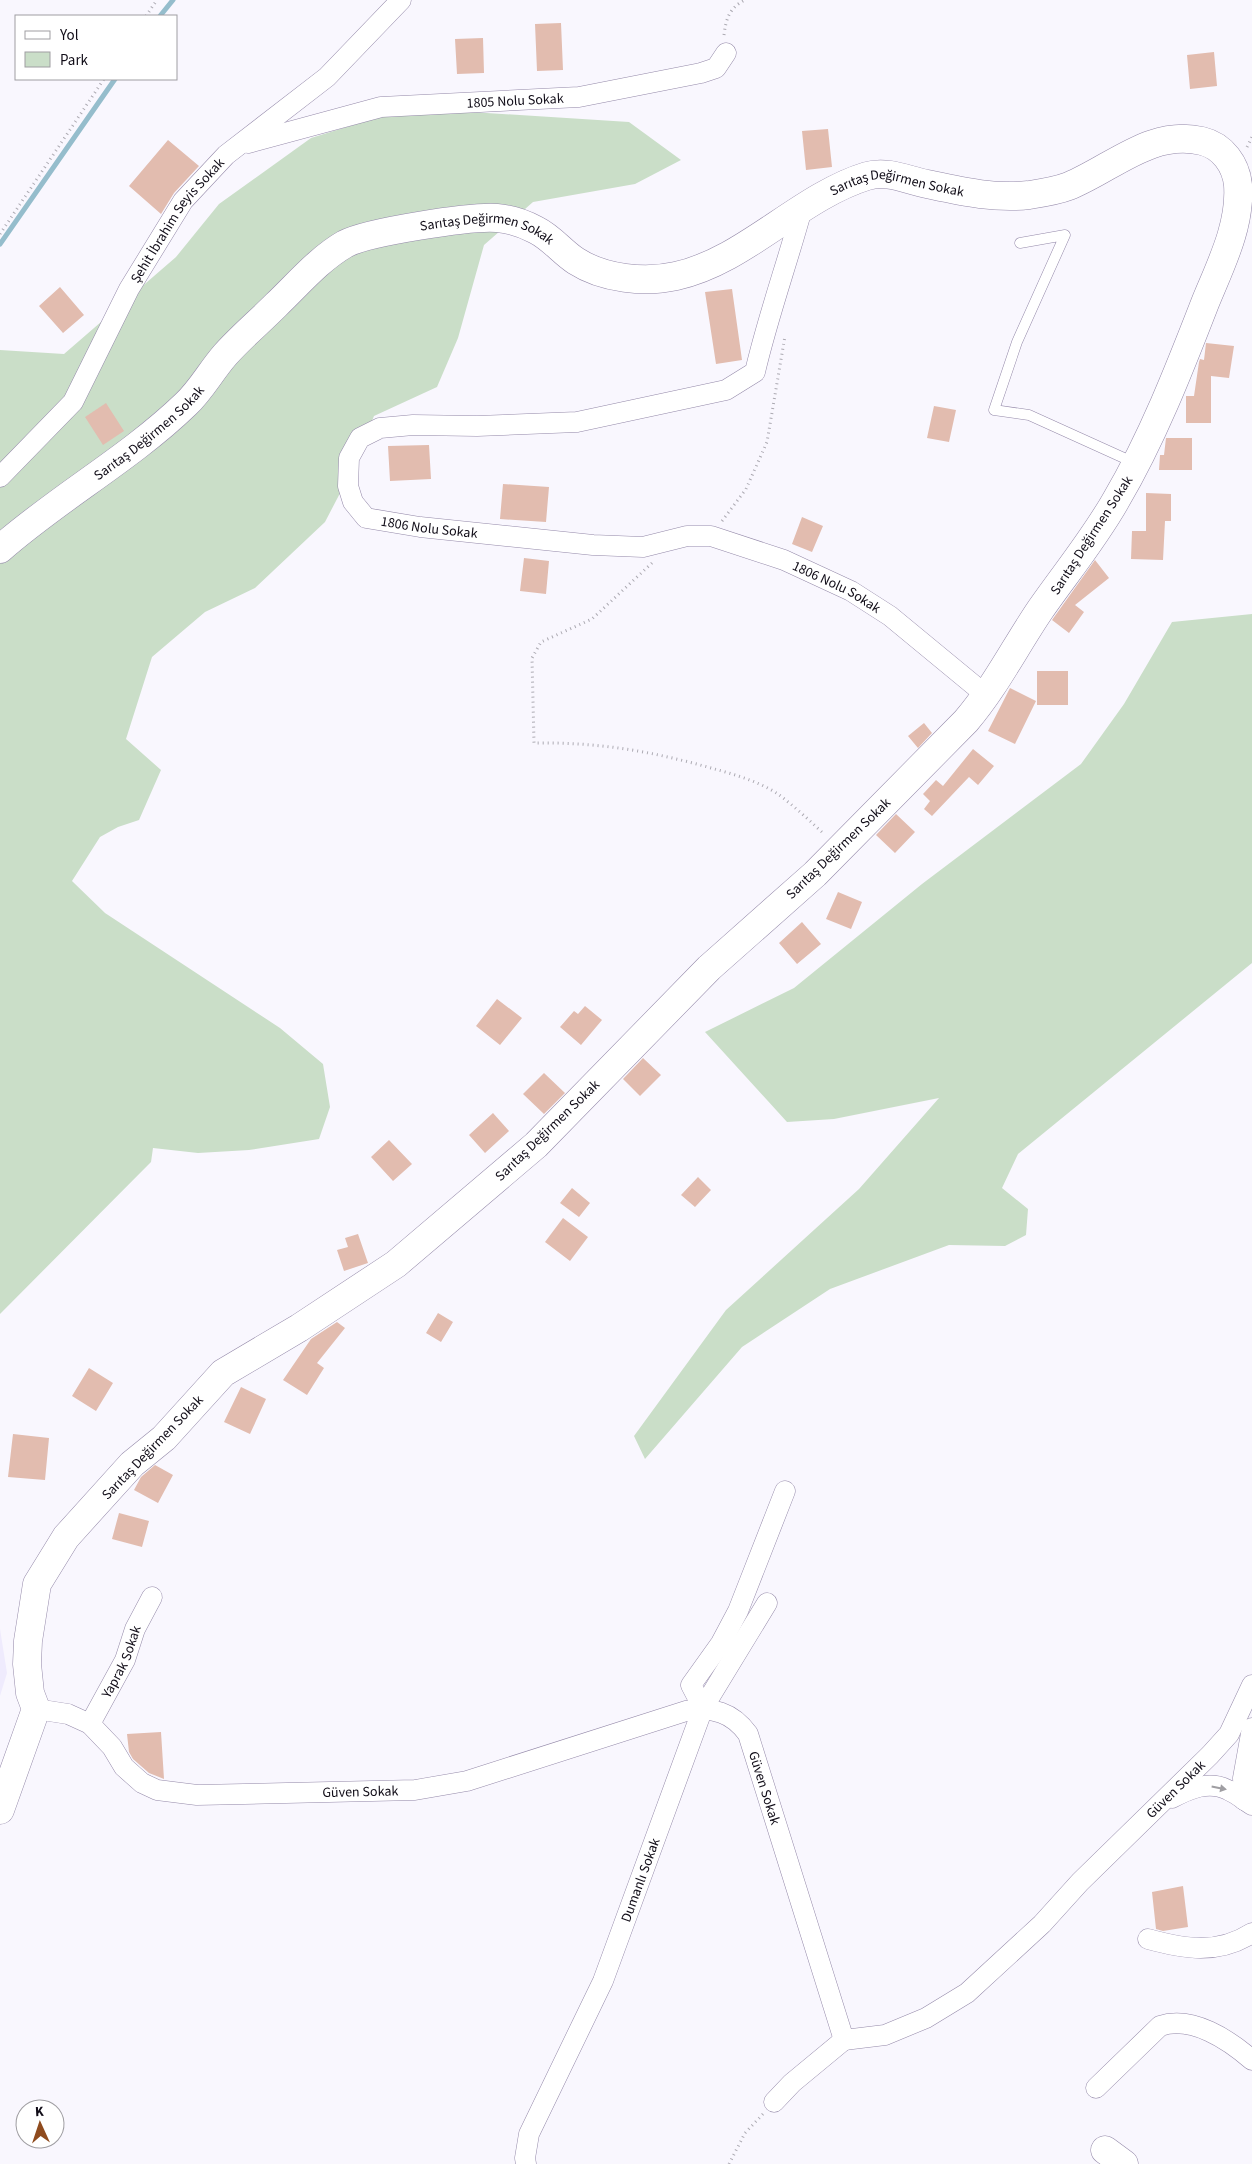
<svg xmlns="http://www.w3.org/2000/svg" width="1252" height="2164" font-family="'Source Sans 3',sans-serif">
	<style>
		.education { fill: #efebfd }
		.green { fill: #cadec8 }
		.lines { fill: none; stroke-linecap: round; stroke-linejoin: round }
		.stream { stroke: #95bdcc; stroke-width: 5 }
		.building { fill: #e2bcaf }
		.lane-casing { stroke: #9489a9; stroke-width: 11 }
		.street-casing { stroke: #9489a9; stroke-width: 21 }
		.secondary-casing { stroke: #9489a9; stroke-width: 29 }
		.path { stroke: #acaab2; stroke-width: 3; stroke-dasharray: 1 4; stroke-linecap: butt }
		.lane { stroke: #fff; stroke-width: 10 }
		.street { stroke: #fff; stroke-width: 20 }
		.secondary { stroke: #fff; stroke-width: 28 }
		.oneway { fill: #9f9ea2 }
		.labels { text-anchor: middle; stroke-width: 4; stroke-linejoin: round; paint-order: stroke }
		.street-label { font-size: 14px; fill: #100c17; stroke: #fff }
	</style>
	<rect width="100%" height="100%" fill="#f9f7fe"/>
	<path class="education" d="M0,1629L7,1673L0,1696Z"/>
	<path class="green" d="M408,108L629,122L681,160L635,184L533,202L484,245L458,338L437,387L374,416L350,474L325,522L255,588L205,612L152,657L126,739L161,770L139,820L118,827L100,837L72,881L105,913L280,1028L323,1064L330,1107L319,1139L249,1150L198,1153L153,1148L151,1162L0,1314V350L64,354L176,257L219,204L311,138Z
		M1252,614V963L1018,1154L1002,1188L1028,1209L1026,1235L1005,1246L949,1245L830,1289L742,1347L645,1459L634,1436L726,1310L859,1189L939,1098L834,1119L787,1122L705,1032L794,988L922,884L1081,764L1124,704L1172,622Z"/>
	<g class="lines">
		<path class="stream" d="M160,16L173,0
			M0,244L115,79"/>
	</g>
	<path class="building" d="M561,23L563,70L537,71L535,24Z
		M483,38L484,73L457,74L455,39Z
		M1214,52L1217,86L1190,89L1187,55Z
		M828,129L832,167L806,170L802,131Z
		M168,140L199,166L174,193L161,214L129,186Z
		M60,287L84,315L63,333L39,306Z
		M732,289L742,360L716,364L705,292Z
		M1206,343L1234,346L1229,378L1211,376V423H1186V396H1194L1199,362L1200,359L1204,360Z
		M106,403L124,431L103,445L85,417Z
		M934,406L956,410L949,442L927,438Z
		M1166,438H1192V470H1159L1160,455H1164Z
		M429,445L431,479L390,481L388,446Z
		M503,484L549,487L546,522L500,519Z
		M1146,493L1171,494V521H1165L1163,560L1131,559L1132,531H1146Z
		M802,517L823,526L812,552L792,544Z
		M524,558L549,561L546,594L520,591Z
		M1095,560L1109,578L1075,605L1084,612L1069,633L1052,620Z
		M1037,671H1068V705H1037Z
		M1010,688L1036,701L1015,744L988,731Z
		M924,723L932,733L918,748L908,736Z
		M973,749L994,766L978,785L969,777L932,816L924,809L930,801L923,794L936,780L943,786Z
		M896,814L915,832L895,853L876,835Z
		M838,892L862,902L851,929L826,919Z
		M802,922L821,944L797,964L779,943Z
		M497,999L522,1018L500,1045L476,1026Z
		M585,1006L602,1020L581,1045L560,1027L574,1011L578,1014Z
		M643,1058L661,1075L640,1096L623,1079Z
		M544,1073L565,1093L544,1114L523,1094Z
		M493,1113L509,1131L485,1153L469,1135Z
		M389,1140L412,1164L393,1181L371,1157Z
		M698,1177L711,1190L695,1207L681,1195Z
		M572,1188L590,1203L579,1217L560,1203Z
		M563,1218L588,1237L570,1261L545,1242Z
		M358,1234L368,1263L344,1271L337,1250L348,1247L345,1238Z
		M438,1313L453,1322L441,1342L426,1333Z
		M337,1322L345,1328L317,1363L324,1368L307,1395L283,1380L311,1339Z
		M89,1368L113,1383L96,1411L72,1396Z
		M241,1387L266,1399L250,1434L224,1422Z
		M13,1434L49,1438L45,1480L8,1477Z
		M155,1465L173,1475L158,1503L134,1490L141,1477Z
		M119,1513L149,1521L142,1547L112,1539Z
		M161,1732L164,1779L149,1773L133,1759L129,1752L127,1734Z
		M1183,1886L1188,1927L1163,1931L1156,1929L1152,1892Z"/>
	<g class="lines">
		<g class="lane-casing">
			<path id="lane" d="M1020,243L1065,235L1017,342L994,410L1029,415L1135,463"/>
		</g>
		<g class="street-casing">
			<g id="street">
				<path id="s1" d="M248,143L381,107L579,97L701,73L716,68L726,53"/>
				<path id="s2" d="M802,209C787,264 768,316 755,372L726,390L577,422L477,426L413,425L380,428L360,438L349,458L348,486L353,502L366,518L420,527L593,545L643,547L687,536H711L784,560L851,591L890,616L987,696"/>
				<path id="s3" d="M0,477L73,402L129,289L183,201L226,155L327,77L401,0"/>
				<path d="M703,1708L691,1685L721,1643L738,1611L785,1491"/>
				<path id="s4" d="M36,1709L68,1714L90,1724L112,1747L124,1767L142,1783L157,1790L197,1795L415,1790L467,1781L686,1711C713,1707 732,1712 748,1734L844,2040L885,2035L926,2018L967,1993L1042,1924L1080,1882L1210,1755L1229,1734L1252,1685"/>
				<path id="s5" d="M90,1724L125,1660L135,1629L152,1597"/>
				<path d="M1172,1798C1189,1789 1209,1780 1228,1790C1237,1794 1244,1800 1252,1805"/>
				<path d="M1244,1800L1243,1778L1252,1728"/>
				<path d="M1148,1939C1184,1949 1218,1955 1252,1933"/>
				<path d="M1096,2088L1160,2026C1192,2015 1229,2040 1252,2060"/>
				<path d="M774,2102L792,2083L844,2040"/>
				<path id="s6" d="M526,2164L525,2158L529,2134L603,1981L703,1708L767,1603"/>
			</g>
		</g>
		<g class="secondary-casing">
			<g id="secondary">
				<path id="s7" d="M0,549C59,497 129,459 186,404C201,390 211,371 225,355C240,338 259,322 276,305C298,284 319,259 345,244C367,232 471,216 497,218C510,219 525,224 536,230C552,238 562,252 576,261C604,279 645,283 676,276C745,261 799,197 867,176C887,170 907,180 927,184C960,191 994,199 1029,195C1042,193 1056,191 1069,186C1113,168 1151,129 1202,141C1223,146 1236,165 1238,185C1241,226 1220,266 1205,303C1179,370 1152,439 1116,500C1094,539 1065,574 1040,610C1015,647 995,687 966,721L815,874L709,968L536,1145L396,1264L299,1328L223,1373L164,1438L132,1464L66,1537L37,1584L28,1641L27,1664L30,1693L36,1709L0,1810"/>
				<path d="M1105,2150L1124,2164"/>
			</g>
		</g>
		<path class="path" d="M146,16L157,0
			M724,35C726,19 729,8 745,0
			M1247,147L1252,137
			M0,234L104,79
			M722,521L746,489L767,442L785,336
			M652,563L592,619L541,642L532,658L534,743C597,742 651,751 711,768C733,774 758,781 778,794C794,806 809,820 824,834
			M729,2164L745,2133L763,2114"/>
		<use href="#lane" class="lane"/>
		<use href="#street" class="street"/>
		<use href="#secondary" class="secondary"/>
	</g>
	<defs><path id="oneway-solid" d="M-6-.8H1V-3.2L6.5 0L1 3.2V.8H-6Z" transform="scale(1.25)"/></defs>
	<use class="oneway" href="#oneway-solid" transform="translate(1219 1788) rotate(11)"/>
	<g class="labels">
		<g class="street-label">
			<text dy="5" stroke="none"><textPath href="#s1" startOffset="272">1805 Nolu Sokak</textPath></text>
			<text dy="5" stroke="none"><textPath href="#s7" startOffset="1059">Sarıtaş Değirmen Sokak</textPath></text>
			<text dy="5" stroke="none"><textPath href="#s3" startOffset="315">Şehit İbrahim Seyis Sokak</textPath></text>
			<text dy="5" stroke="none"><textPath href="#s7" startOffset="609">Sarıtaş Değirmen Sokak</textPath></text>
			<text dy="5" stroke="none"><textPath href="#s7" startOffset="189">Sarıtaş Değirmen Sokak</textPath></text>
			<text dy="5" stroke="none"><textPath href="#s2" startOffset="728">1806 Nolu Sokak</textPath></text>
			<text transform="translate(1091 535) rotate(-57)" y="5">Sarıtaş Değirmen Sokak</text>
			<text dy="5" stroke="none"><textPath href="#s2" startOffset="1148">1806 Nolu Sokak</textPath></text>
			<text transform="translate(838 848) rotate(-44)" y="5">Sarıtaş Değirmen Sokak</text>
			<text transform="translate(547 1130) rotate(-44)" y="5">Sarıtaş Değirmen Sokak</text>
			<text transform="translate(152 1447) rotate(-46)" y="5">Sarıtaş Değirmen Sokak</text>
			<text dy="5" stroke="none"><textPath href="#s5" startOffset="70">Yaprak Sokak</textPath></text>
			<text dy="5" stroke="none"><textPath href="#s4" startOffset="820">Güven Sokak</textPath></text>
			<text dy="5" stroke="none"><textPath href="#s4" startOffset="1510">Güven Sokak</textPath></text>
			<text dy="5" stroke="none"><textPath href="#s4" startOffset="356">Güven Sokak</textPath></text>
			<text dy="5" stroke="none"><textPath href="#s6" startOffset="308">Dumanlı Sokak</textPath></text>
		</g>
	</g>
	<rect x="15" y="15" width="162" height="65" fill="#ffffff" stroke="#9f9ea2"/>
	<rect x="25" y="31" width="25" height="8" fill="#ffffff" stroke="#9f9ea2"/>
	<text x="60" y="40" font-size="15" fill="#100c17">Yol</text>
	<rect x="25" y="52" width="25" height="15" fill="#cadec8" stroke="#9f9ea2"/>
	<text x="60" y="65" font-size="15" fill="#100c17">Park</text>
	<g transform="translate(40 2124) rotate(357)"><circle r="24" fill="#ffffff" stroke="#9f9ea2"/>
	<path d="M0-4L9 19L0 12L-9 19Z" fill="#8f4b1e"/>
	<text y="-8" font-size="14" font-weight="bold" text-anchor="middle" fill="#100c17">K</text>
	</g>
</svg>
